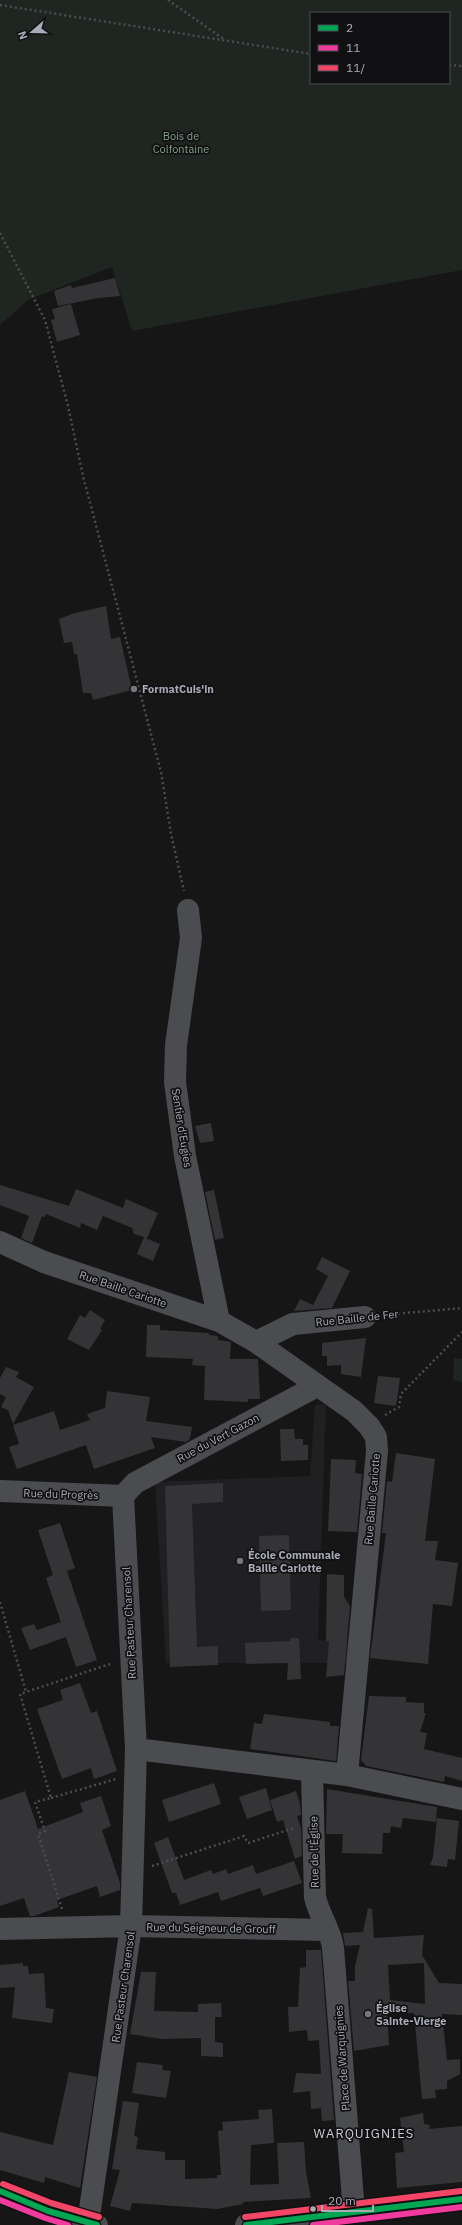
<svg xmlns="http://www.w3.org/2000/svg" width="462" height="2225" font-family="'IBM Plex Sans',sans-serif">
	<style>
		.built { fill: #202022 }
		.green { fill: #1f2520; fill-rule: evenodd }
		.building { fill: #343436; fill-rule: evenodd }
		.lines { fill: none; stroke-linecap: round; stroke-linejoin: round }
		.path { stroke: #4c4d50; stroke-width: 2.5; stroke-dasharray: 2 3; stroke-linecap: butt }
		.minor { stroke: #4b4c4f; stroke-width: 22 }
		.bus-1-casing { stroke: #111012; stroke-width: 9 }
		.bus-2-casing { stroke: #111012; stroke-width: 9 }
		.bus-3-casing { stroke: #111012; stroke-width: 9 }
		.bus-1 { stroke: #00a651; stroke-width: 6 }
		.bus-2 { stroke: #f13a9d; stroke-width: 6 }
		.bus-3 { stroke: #f34667; stroke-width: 6 }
		.poi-dot { fill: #75777e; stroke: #111012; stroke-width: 1.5 }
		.bus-dot { fill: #a8abb6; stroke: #111012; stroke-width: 1.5 }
		.labels { text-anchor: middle; stroke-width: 3.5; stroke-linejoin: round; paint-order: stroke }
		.park-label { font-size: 11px; fill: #81a087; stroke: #111012 }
		.poi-label { font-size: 11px; font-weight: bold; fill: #a8abb6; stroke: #111012; text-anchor: start }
		.street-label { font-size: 11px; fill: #a8abb6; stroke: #111012 }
		.quarter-label { font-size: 13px; letter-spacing: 1px; fill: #c9cad2; stroke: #111012 }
	</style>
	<rect width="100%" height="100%" fill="#161616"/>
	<path class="built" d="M326,1404L318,1640L351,1642L352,1663H166L155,1482L310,1476L315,1405Z"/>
	<path class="green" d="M0,0H462V270L132,331L112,267L28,300L0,325ZM311,13H449V83H311Z
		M454,1358L462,1359V1382L453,1380Z"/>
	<path class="building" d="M115,278L120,296L98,298L58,306L54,291L71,285L72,288Z
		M71,304L80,335L57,342L51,320L55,319L52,309Z
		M106,606L111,639L120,637L132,690L93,700L91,693H83L77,654H74L72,642L64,643L59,619L75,613Z
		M211,1123L214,1141L200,1143L195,1126Z
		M0,1185L69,1206L76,1189L123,1208L126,1199L158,1213L147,1238H145L160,1244L153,1261L137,1254L144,1237L134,1234L132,1228L103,1216L97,1230L81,1223L80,1228L46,1214L45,1217L42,1216L32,1243L21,1238L29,1216L0,1205Z
		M214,1190L224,1238L215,1240L205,1192Z
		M322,1257L350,1271L332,1308L294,1311L300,1299L313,1305L328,1276L316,1269Z
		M90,1310L105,1320L100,1329L102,1330L89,1350L67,1339L80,1315L85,1318Z
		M147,1325H160V1330L209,1333V1335L218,1336V1340L231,1342L230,1359H258L260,1399H248V1402L204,1400L205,1366L192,1365L193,1359L146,1357Z
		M366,1338L361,1377L341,1374V1365L327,1366V1356H322V1343Z
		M6,1367L19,1372L16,1377L34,1387L13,1424L8,1410L1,1407L6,1397L0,1394V1378Z
		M378,1376L400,1378L396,1406L374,1403Z
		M107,1391L150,1397L146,1421L192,1427L190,1439L186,1442L151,1437L155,1448L94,1469L86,1445L17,1469L9,1447L19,1444L13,1425L54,1411L60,1430L90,1420L87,1414L105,1408Z
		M280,1429H294L295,1439H303V1445H308V1460L281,1461Z
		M396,1453L435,1459L425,1541H438L435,1560L458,1563L452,1606L433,1604L428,1664L370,1658L386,1533H382L387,1481L392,1482Z
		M331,1459L356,1460L355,1473L362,1474L357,1532L328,1531Z
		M223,1483V1502L192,1504L197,1647L218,1646V1665L170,1667L165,1486Z
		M60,1523L75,1568L67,1571L97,1660L76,1667L66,1637L30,1650L21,1628L34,1624L37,1630L61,1622L46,1578L53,1575L38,1530Z
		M289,1535L291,1610L261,1611L259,1536Z
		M327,1574L344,1575V1597L350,1606L344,1675L326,1677L329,1642L326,1641Z
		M291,1638H299L301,1679L287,1680L288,1663L246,1664L245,1643L290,1641Z
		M80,1683L91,1713L97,1711L117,1771L94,1779L91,1768L62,1779L37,1709L63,1700L60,1690Z
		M369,1696L406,1697V1702L424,1703V1713H426L420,1732L427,1733L424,1749L462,1758V1781L445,1776L444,1782L366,1766L361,1760Z
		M264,1714L330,1722V1726H339L336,1761L250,1749L254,1723L262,1724Z
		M214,1783L221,1804L169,1822L162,1800Z
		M266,1788L272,1810L247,1819L239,1797Z
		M327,1789L437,1807L436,1822L403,1818L401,1828L391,1826L390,1833H383L382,1854L342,1853L343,1834H326Z
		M25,1791L38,1829L83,1812L80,1803L101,1796L111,1826L102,1830L120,1883V1890L100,1897L97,1886L57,1900L59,1907L34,1916H30L24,1898L0,1906V1800Z
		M296,1791L300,1804L301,1815L297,1816L301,1828L302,1856L295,1859L283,1820L277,1822L270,1800Z
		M437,1818L459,1821L455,1860L448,1859L447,1867L430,1865L433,1857Z
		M168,1837L184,1880L211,1870L213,1874L226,1869L228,1874L253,1865L256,1874L294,1861L302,1883L263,1896L260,1888L221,1901L218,1892L180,1905L176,1893H172L154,1843Z
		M368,1908L372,1909L374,1938L424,1935L422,1955L439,1983L462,1984V2015L442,2014L447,2060L460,2059V2074L447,2081V2089L435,2090L436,2098L422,2099L414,2013H387L389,2045L354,2051L348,1981H355V1966L360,1945L345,1946L343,1933L363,1932ZM424,1963L425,2004L390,2000L388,1965Z
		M306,1950H321L334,2120L322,2121L321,2108L311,2109L310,2091L293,2093L296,2073L321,2074L319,2040L308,2041L307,2030L289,2032L288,2007H298L300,1968L306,1967Z
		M23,1963V1966H28L29,1974L44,1973L46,2008L54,2009L52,2023L12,2018L15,1987L0,1988V1965Z
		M141,1972H156L154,2011L198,2012V2004L221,2003L222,2017H215V2042L223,2043V2057L201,2056V2038L161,2039L130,2034Z
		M137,2062L163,2065L162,2070L171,2071L166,2098L132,2093Z
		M69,2072L97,2077L80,2188L45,2177L44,2183L0,2170V2132L53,2145Z
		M123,2101L139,2103L134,2136L138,2137L136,2149L165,2152V2160H185V2179L217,2178V2175H221L218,2131L223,2130L222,2122L259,2119L258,2110L272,2109L274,2143L251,2145L250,2185L279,2184L277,2143L304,2142L306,2172L311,2198L243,2202V2204L217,2209L132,2203L130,2211L110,2206L120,2170L112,2169Z
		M423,2113L424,2124L430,2125L429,2129L462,2126V2182L397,2188L395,2153L404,2152L400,2118Z"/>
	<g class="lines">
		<path class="path" d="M168,0L225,40
			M0,5L311,54
			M449,65L462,66
			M0,233L45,320L68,406L83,476L161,772L171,834L184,891
			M383,1315L462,1308
			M385,1415L399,1407L401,1394L462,1332
			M0,1602L26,1692
			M51,1798L116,1779
			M152,1866L244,1836L248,1843L294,1828
			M62,1909L38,1834L45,1831L35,1802L51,1798L20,1694L113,1663"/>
		<path class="minor" d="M188,910L191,938L176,1045L175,1082L185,1156L219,1321
			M0,1242L44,1262L219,1321L256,1342L354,1411L369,1426L376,1437L377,1451L347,1775
			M256,1342L293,1324L365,1317
			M0,1491L123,1496
			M123,1496L136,1749L347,1775L462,1799
			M123,1496L135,1483L317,1386
			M312,1772L315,1897C319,1915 331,1931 333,1948L354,2212
			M0,1929L131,1926L327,1930
			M0,2191L48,2211L97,2225
			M88,2223L131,1926L136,1749
			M246,2225L462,2199"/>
		<g class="bus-1-casing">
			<path id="bus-1" d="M0,2191L48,2211L97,2225
				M246,2225L462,2199"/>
		</g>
		<g class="bus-2-casing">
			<path id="bus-2" d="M0,2200L45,2218L68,2225
				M313,2225L462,2207"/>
		</g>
		<g class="bus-3-casing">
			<path id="bus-3" d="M3,2184L51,2203L99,2217
				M245,2217L461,2191"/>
		</g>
		<use href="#bus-1" class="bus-1"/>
		<use href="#bus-2" class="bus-2"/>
		<use href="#bus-3" class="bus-3"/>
	</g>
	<g class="poi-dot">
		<circle cx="134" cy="689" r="4"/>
		<circle cx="240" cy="1561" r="4"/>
		<circle cx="368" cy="2014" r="4"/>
	</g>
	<circle class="bus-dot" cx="313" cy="2209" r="3.5"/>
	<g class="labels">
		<g class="park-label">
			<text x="181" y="140">Bois de<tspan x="181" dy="13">Colfontaine</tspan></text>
		</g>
		<g class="poi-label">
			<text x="142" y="693">FormatCuis'in</text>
			<text x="248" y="1559">École Communale<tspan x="248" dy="13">Baille Cariotte</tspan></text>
			<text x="376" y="2012">Église<tspan x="376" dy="13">Sainte-Vierge</tspan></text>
		</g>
		<g class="street-label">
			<text transform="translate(182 1128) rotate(81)" y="4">Sentier d'Eugies</text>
			<text transform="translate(123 1289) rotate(19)" y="4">Rue Baille Cariotte</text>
			<text transform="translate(357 1318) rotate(-6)" y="4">Rue Baille de Fer</text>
			<text transform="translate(218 1438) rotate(-28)" y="4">Rue du Vert Gazon</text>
			<text transform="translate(61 1494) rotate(2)" y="4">Rue du Progrès</text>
			<text transform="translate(372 1499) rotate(-85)" y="4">Rue Baille Cariotte</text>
			<text transform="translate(129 1623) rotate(-93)" y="4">Rue Pasteur Charensol</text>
			<text transform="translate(314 1852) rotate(-91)" y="4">Rue de l'Église</text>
			<text transform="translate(211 1928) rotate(1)" y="4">Rue du Seigneur de Grouff</text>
			<text transform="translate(123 1987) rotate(-82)" y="4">Rue Pasteur Charensol</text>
			<text transform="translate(342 2058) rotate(-94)" y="4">Place de Warquignies</text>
		</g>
		<g class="quarter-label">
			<text x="364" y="2138">WARQUIGNIES</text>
		</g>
	</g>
	<rect x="310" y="12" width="140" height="72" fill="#111012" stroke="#4d4e54"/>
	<rect x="318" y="25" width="20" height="6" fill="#00a651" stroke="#4d4e54"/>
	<text x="346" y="32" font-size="12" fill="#a8abb6">2</text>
	<rect x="318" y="45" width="20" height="6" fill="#f13a9d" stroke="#4d4e54"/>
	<text x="346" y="52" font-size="12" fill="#a8abb6">11</text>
	<rect x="318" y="65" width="20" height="6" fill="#f34667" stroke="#4d4e54"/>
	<text x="346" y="72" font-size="12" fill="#a8abb6">11/</text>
	<g transform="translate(32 32) rotate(250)" stroke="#111012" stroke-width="3" paint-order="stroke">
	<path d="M0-3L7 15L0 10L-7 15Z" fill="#a8abb6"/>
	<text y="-6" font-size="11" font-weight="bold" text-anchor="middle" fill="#a8abb6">N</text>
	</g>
	<path d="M322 2205v6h51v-6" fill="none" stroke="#a8abb6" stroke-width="2"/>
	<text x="328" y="2205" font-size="12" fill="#a8abb6" stroke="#111012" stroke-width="3" paint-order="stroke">20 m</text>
</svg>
